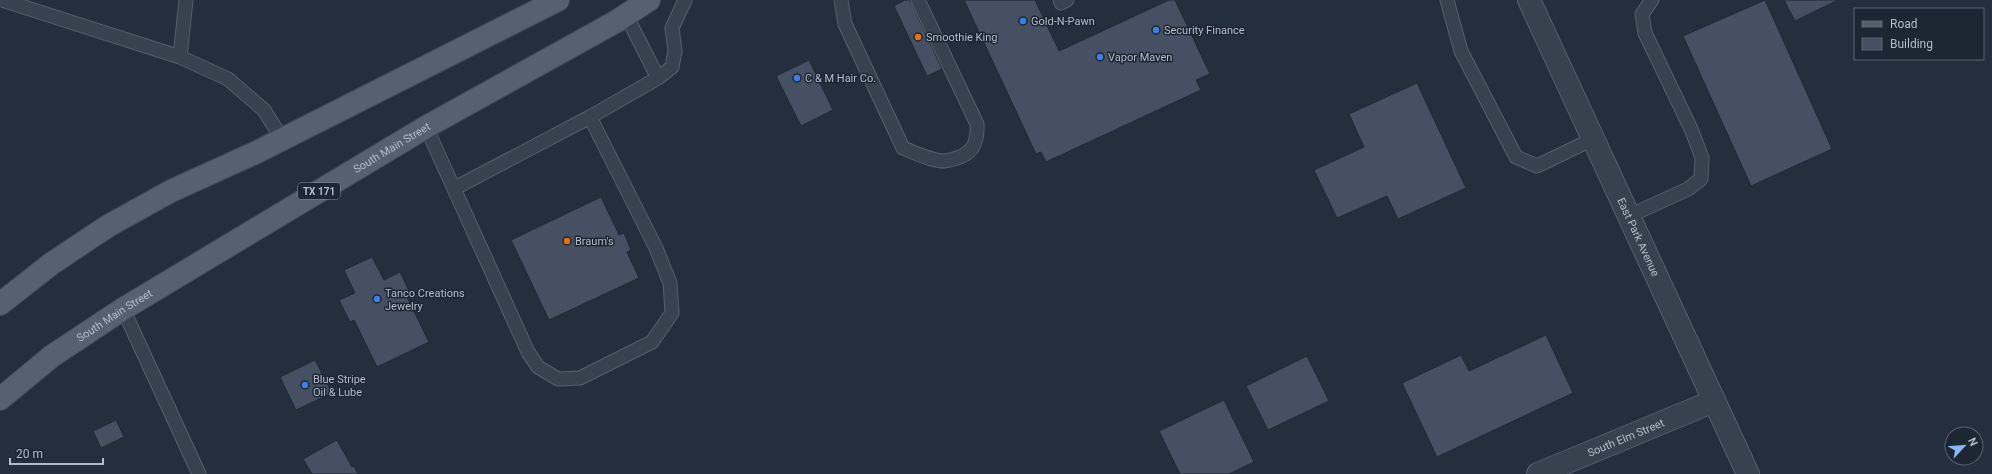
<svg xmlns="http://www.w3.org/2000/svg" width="1992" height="474" font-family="Roboto,sans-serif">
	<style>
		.building { fill: #455162; stroke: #1f2835 }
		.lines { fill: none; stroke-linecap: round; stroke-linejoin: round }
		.service-casing { stroke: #565f6c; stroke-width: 15 }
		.minor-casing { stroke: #565f6c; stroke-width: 24 }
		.tertiary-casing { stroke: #565f6c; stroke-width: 24 }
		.primary-casing { stroke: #414a57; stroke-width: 24 }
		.service { stroke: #38414e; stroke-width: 13 }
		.minor { stroke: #38414e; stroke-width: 22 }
		.tertiary { stroke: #38414e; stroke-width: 22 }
		.primary { stroke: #56606e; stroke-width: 22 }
		.shop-dot { fill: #3f7fe0; stroke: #1d2633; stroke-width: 1.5 }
		.food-dot { fill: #e8710a; stroke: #1d2633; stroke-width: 1.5 }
		.labels { text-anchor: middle; stroke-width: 3; stroke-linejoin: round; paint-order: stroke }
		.shield { fill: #1d2633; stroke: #878f9c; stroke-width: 1 }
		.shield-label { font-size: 10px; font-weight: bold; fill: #b4bcc9 }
		.poi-label { font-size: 11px; fill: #b4bcc9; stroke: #1d2633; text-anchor: start }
		.street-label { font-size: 11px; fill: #b4bcc9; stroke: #1d2633 }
	</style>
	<rect width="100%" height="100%" fill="#242f3e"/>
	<path class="building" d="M905,0H910L942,69L927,76L894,6Z
		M964,0H1035L1059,51L1169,0H1175L1210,74L1196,80L1201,90L1046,162L1041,152L1036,154Z
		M1765,0L1832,149L1751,186L1683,36Z
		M1784,0H1838L1795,21Z
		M809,60L833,110L801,126L776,76Z
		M1417,83L1466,188L1398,219L1387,196L1337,218L1314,170L1364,147L1349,114Z
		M601,197L619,235L624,233L631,250L627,252L639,278L549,320L511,240Z
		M372,257L384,280L400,272L410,293L406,295L429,342L377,367L354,320L350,322L339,300L355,293L344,270Z
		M1546,335L1573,393L1437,457L1402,383L1461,355L1469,371Z
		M1307,356L1329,401L1268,430L1246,386Z
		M315,360L332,393L296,410L280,377Z
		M1224,400L1254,462L1229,474H1180L1159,431Z
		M116,420L124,437L101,448L93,431Z
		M337,440L352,467L354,466L358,474H312L303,459Z"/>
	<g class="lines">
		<g class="service-casing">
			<path id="service" d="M2,0L180,57L228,79L264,110L282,139
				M841,0L845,24L903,148C916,153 931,161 945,161C949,161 953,159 957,158C974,153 978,141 977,124L918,0
				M1060,0L1061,3L1067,0
				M1447,0L1461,51L1516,157L1537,166L1593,139
				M626,15L658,78
				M180,57L186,0
				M426,127L528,352L538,367L558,379L580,378L652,342L672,313L670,283L656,248L590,117
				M455,188L590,117L658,78L672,67L675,51L672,28L685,0
				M1629,216L1688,189L1701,179L1702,158L1692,131L1645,33L1642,14L1652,0
				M123,309L199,474"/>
		</g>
		<g class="minor-casing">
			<g id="minor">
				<path id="s1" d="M1538,474L1714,401"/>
			</g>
		</g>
		<g class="tertiary-casing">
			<g id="tertiary">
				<path id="s2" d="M1529,0L1748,474"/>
			</g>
		</g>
		<g class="primary-casing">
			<g id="primary">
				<path d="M0,304L51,264L108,226L171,191L257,152L558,0"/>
				<path id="s3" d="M0,399L52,356L123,309L426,127L617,21L649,0"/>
			</g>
		</g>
		<use href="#service" class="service"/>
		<use href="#minor" class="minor"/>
		<use href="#tertiary" class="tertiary"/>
		<use href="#primary" class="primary"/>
	</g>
	<g class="shop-dot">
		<circle cx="1023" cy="21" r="4"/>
		<circle cx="1156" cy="30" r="4"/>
		<circle cx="1100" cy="57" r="4"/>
		<circle cx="797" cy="78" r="4"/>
		<circle cx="377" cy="299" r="4"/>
		<circle cx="305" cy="385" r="4"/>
	</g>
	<g class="food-dot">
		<circle cx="918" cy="37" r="4"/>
		<circle cx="567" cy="241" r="4"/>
	</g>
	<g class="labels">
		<rect class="shield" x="298" y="183" width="42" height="16" rx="3"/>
		<g class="shield-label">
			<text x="319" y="195">TX 171</text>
		</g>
		<g class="poi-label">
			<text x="1031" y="25">Gold-N-Pawn</text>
			<text x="1164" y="34">Security Finance</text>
			<text x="926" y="41">Smoothie King</text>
			<text x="1108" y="61">Vapor Maven</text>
			<text x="805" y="82">C &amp; M Hair Co.</text>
			<text x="575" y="245">Braum's</text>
			<text x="385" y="297">Tanco Creations<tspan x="385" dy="13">Jewelry</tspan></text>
			<text x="313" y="383">Blue Stripe<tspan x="313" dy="13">Oil &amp; Lube</tspan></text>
		</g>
		<g class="street-label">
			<text dy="4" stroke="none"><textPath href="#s3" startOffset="466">South Main Street</textPath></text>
			<text dy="4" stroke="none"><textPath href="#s2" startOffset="261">East Park Avenue</textPath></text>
			<text dy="4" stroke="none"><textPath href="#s3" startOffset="142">South Main Street</textPath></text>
			<text dy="4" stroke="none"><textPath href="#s1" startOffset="95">South Elm Street</textPath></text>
		</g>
	</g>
	<rect x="1854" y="8" width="130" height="52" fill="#1d2633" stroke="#59626f"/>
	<rect x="1862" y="21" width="20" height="6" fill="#56606e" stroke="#59626f"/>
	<text x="1890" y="28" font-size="12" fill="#b4bcc9">Road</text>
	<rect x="1862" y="38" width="20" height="12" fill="#455162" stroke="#59626f"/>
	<text x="1890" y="48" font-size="12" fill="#b4bcc9">Building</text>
	<g transform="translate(1964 446) rotate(64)"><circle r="19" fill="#1d2633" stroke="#59626f"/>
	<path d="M0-3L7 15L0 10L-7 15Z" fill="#8ab4f8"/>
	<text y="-6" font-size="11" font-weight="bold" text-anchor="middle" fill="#b4bcc9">N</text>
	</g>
	<path d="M10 458v6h93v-6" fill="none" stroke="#b4bcc9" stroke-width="2"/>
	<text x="16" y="458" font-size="12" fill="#b4bcc9" stroke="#1d2633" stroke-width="3" paint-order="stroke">20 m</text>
</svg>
